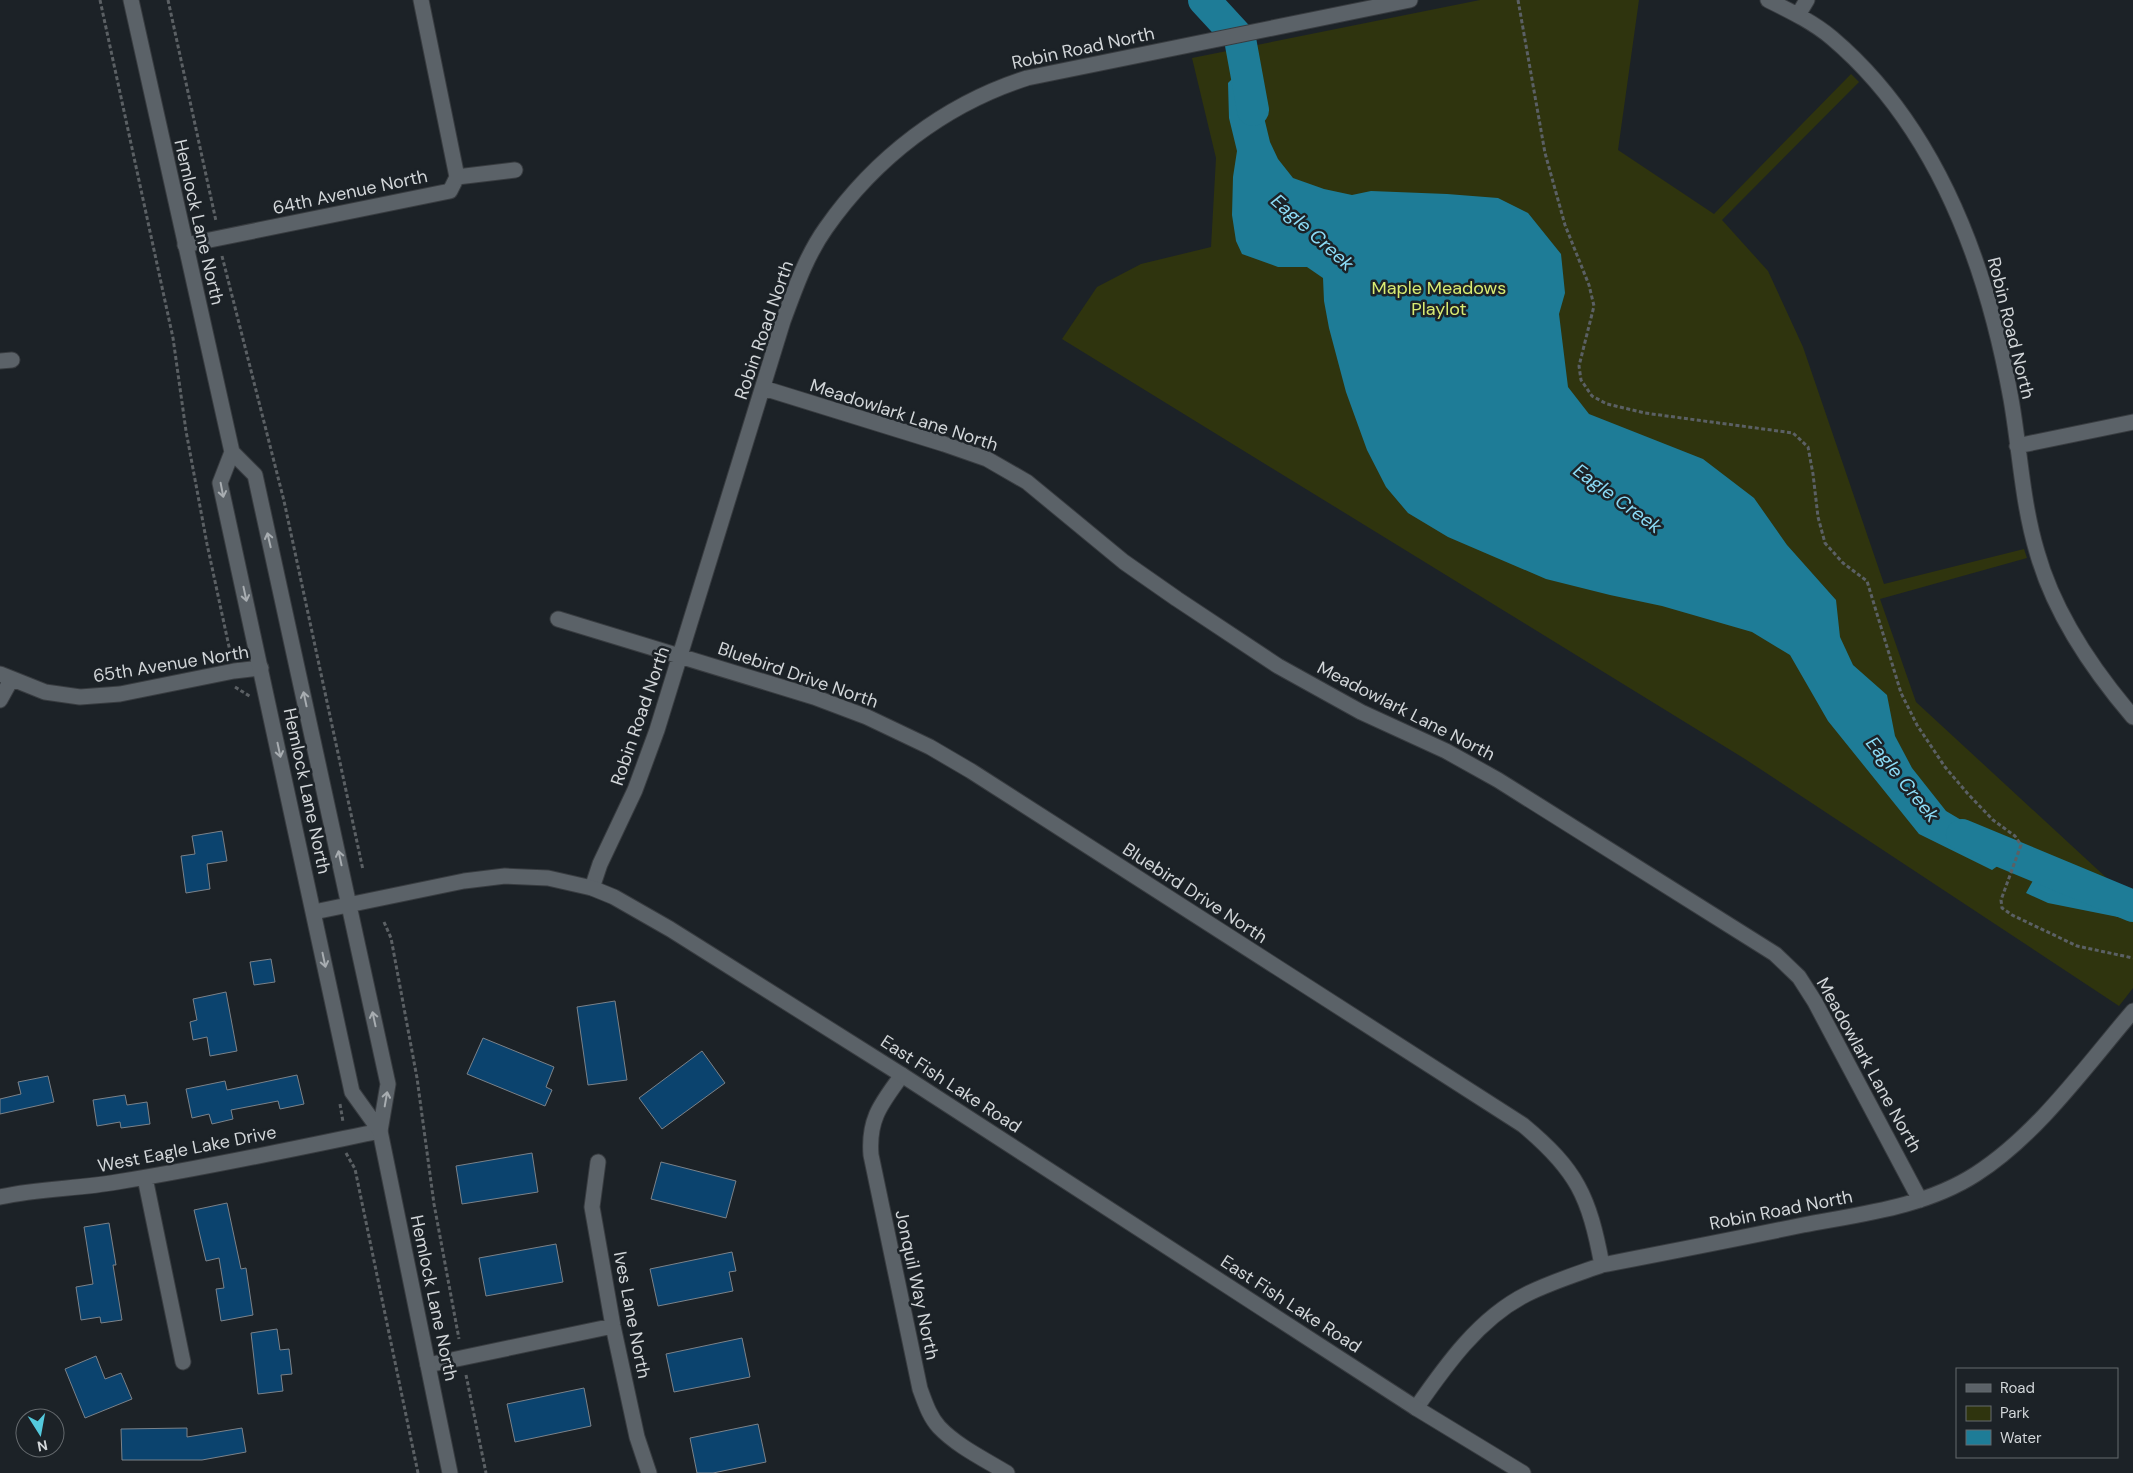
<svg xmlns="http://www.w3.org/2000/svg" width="2133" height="1473" font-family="'DM Sans',sans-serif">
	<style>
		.green { fill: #2f340e }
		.water { fill: #1e7c97 }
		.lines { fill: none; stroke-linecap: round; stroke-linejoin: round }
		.river { stroke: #1e7c97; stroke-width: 32 }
		.building { fill: #0b436e; stroke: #7b8289 }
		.street-casing { stroke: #383c40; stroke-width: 17 }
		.secondary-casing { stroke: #383c40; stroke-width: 17 }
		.path { stroke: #5b6064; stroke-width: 3; stroke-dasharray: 4 2.5; stroke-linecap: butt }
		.street { stroke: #5b6268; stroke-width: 15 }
		.secondary { stroke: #5b6268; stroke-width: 15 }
		.oneway { stroke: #a8adb1 }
		.labels { text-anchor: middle; stroke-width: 5; stroke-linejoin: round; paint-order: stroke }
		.street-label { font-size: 18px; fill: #d2d6d9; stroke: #1c2227 }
		.park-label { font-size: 18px; fill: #d9eb73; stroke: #1c2227 }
		.water-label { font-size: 19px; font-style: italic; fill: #8cdcf7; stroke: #1c2227 }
	</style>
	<rect width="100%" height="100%" fill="#1c2227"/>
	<path class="green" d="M1480,0H1639L1618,150L1714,214L1851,74L1859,82L1722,220L1768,271L1803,347L1884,584L2024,549L2027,558L1880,599L1916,702L2111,882L2133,889V988L2119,1006L1745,759L1062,339L1097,287L1141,264L1211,247L1216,158L1192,58Z"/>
	<path class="water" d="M1245,66L1261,82L1263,113L1270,142L1278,159L1293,178L1324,189L1352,195L1371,191L1447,194L1498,198L1528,213L1561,254L1565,293L1559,314L1568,387L1589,414L1703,459L1754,498L1787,545L1836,600L1840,637L1853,665L1887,695L1895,736L1912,768L1946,811L2005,846L1999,865L1992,870L1919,834L1828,721L1790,655L1752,632L1662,606L1610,595L1546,579L1448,537L1408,513L1386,487L1367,450L1346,392L1329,328L1324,301L1323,278L1307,267H1278L1242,254L1236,241L1232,215L1233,177L1237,151L1229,118L1228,83Z
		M2044,861L2091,875L2121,897L2133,901V920L2048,903L2026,893Z"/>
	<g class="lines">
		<path class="river" d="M1204,0L1240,39L1253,110
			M1962,835L2133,906"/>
	</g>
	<path class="building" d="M222,831L227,861L207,864L210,889L186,893L181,856L195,854L192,836Z
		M271,959L275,982L254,985L250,962Z
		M226,992L237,1051L210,1056L207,1037L193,1040L190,1022L197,1020L193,999Z
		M615,1001L627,1080L588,1085L577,1007Z
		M483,1038L554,1067L546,1087L552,1090L545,1106L467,1074Z
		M702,1051L725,1083L662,1129L639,1098Z
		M297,1075L304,1104L280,1109L278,1101L231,1110L233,1119L212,1124L209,1114L192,1118L186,1089L225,1081L227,1090Z
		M48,1076L54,1102L0,1114V1099L21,1094L18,1082Z
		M125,1095L127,1105L147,1102L150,1124L121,1128L120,1122L97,1126L93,1100Z
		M532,1153L538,1192L462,1204L456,1166Z
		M661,1162L736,1181L726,1218L651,1199Z
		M227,1203L241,1269L246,1268L253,1315L221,1321L216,1289L224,1288L219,1258L206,1261L194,1210Z
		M109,1223L116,1265H113L122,1320L101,1323L100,1317L81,1320L76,1287L93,1284L84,1227Z
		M556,1244L563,1282L486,1296L479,1258Z
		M732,1252L736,1271L729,1272L733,1291L658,1306L650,1269Z
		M277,1329L280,1350L289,1349L292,1374L281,1375L283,1391L258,1394L251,1333Z
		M742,1338L750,1377L674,1392L666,1354Z
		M96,1356L105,1379L121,1373L132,1399L85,1418L65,1369Z
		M584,1388L591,1426L515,1442L507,1404Z
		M758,1424L766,1462L713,1473H697L690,1438Z
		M187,1428V1437L242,1428L246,1452L202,1460H122L121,1429Z"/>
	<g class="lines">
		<g class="street-casing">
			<path id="street" d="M421,0L457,177
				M1768,0C1790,11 1813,22 1832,38C1938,128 1987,266 2011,399C2020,450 2022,502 2037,552C2054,613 2092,669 2133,717
				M1798,15L1807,0
				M185,245L450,191L457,177L515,170
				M0,361L12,360
				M763,388L944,444L987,459L1027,482L1124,562L1177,599L1278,666L1361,712L1446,751L1498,780L1775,954L1799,977L1815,1002L1920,1200
				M2017,446L2133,422
				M558,619L814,697L867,717L930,747L971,771L1523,1125C1577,1170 1589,1196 1602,1265
				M0,674L45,692L80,697L120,694L234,671L261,668
				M0,700L11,680
				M592,888L600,864L635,790L657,730L783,321C795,289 806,256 826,228C875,158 945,104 1027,78L1410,0
				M902,1075C882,1103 868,1118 871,1155L920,1389C925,1402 929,1416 939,1427C957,1446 984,1459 1007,1473
				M598,1162L592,1207L613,1326L637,1437L649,1473
				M145,1178L183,1362
				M0,1197C39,1188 78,1189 117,1182C205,1168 293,1149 380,1131
				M428,1365L613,1326
				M1416,1408C1446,1365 1479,1318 1527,1294C1551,1282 1577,1274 1602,1265C1669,1252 1736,1239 1803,1225C1861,1214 1925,1207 1976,1174C2037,1135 2086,1066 2133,1011"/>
		</g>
		<g class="secondary-casing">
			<path id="secondary" d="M131,0L232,452L255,475L388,1084L380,1131L450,1473
				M232,452L220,483L352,1092L380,1131
				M314,912L464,881L505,876L548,878L592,888L614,897L670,929L902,1075L1416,1408L1523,1473"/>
		</g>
		<path class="path" d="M100,0L173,338L186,431L207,544L231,656
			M168,0L216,221
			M1518,0L1545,153L1565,225L1589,285L1594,306L1579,366L1581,380L1592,396L1607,404L1645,413L1793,433L1808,447L1813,474L1818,517L1825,543L1843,563L1867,581L1901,693L1917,725L1945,767L1968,794L1993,820L2015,836L2021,845L2001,900L2002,908L2012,915L2077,946L2133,958
			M222,256L284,501L363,870
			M235,687L251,697
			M384,922L391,938L417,1078L434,1204L459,1339
			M340,1104L343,1122
			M346,1153L355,1169L418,1473
			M466,1375L486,1473"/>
		<use href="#street" class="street"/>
		<use href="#secondary" class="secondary"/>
	</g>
	<defs><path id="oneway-shaft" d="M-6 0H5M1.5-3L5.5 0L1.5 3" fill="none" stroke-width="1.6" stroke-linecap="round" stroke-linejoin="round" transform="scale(1.25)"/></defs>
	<g class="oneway">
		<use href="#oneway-shaft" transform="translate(222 490) rotate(79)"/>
		<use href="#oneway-shaft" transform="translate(269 540) rotate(-103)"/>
		<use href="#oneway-shaft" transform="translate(245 594) rotate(78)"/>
		<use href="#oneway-shaft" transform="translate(305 699) rotate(-102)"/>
		<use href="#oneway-shaft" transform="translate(279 750) rotate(78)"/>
		<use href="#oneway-shaft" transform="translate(340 858) rotate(-102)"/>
		<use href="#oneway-shaft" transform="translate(324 960) rotate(78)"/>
		<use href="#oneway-shaft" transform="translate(374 1019) rotate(-102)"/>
		<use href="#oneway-shaft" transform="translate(386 1099) rotate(-80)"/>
	</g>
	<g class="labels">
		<g class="street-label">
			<text transform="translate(1083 48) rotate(-12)" y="6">Robin Road North</text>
			<text transform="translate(350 192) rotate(-12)" y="6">64th Avenue North</text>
			<text transform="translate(199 222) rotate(77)" y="6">Hemlock Lane North</text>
			<text transform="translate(2011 328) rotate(76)" y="6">Robin Road North</text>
			<text transform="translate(764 330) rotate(-71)" y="6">Robin Road North</text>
			<text transform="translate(904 415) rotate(18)" y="6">Meadowlark Lane North</text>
			<text transform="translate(171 664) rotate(-9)" y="6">65th Avenue North</text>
			<text transform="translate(798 675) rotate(19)" y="6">Bluebird Drive North</text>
			<text transform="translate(1406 711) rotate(27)" y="6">Meadowlark Lane North</text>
			<text transform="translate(640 716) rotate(-71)" y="6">Robin Road North</text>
			<text transform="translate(307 791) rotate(78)" y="6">Hemlock Lane North</text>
			<text transform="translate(1195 893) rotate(33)" y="6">Bluebird Drive North</text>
			<text transform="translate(1869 1065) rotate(61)" y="6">Meadowlark Lane North</text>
			<text transform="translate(951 1084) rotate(33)" y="6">East Fish Lake Road</text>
			<text transform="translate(187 1149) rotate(-11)" y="6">West Eagle Lake Drive</text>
			<text transform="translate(1781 1210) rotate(-11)" y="6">Robin Road North</text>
			<text transform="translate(917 1285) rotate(78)" y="6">Jonquil Way North</text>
			<text transform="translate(434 1298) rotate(78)" y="6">Hemlock Lane North</text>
			<text transform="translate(1291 1304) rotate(33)" y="6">East Fish Lake Road</text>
			<text transform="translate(632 1315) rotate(79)" y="6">Ives Lane North</text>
		</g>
		<g class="park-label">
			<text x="1439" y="294">Maple Meadows<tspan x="1439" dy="21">Playlot</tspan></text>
		</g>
		<g class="water-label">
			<text transform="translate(1313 232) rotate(42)" y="7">Eagle Creek</text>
			<text transform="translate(1618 498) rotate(36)" y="7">Eagle Creek</text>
			<text transform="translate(1903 779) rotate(51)" y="7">Eagle Creek</text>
		</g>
	</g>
	<rect x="1956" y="1368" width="162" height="90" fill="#1c2227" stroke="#656a6e"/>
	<rect x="1966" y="1384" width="25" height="8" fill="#5b6268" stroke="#656a6e"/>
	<text x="2000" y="1393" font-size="15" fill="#d2d6d9">Road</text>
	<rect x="1966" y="1406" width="25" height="15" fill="#2f340e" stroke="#656a6e"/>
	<text x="2000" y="1418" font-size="15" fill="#d2d6d9">Park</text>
	<rect x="1966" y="1430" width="25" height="15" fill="#1e7c97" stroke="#656a6e"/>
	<text x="2000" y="1443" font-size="15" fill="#d2d6d9">Water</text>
	<g transform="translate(40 1433) rotate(169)"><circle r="24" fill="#1c2227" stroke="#656a6e"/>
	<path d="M0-4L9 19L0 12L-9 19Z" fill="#54cadd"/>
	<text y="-8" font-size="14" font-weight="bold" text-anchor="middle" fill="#d2d6d9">N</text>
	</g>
</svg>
